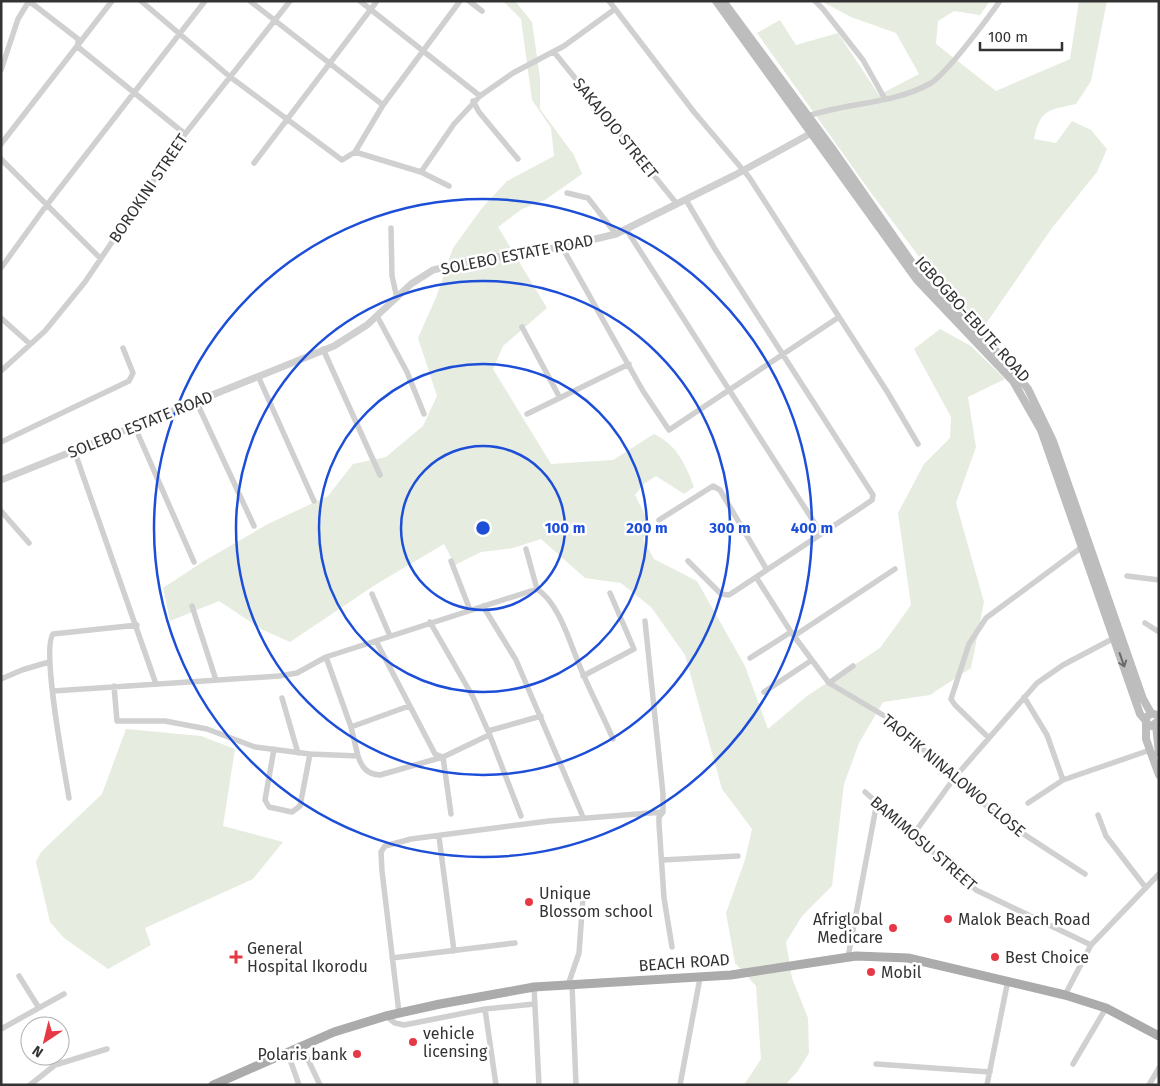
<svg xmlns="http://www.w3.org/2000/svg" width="1160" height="1086" font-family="'Fira Sans',sans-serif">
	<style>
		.green { fill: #e6ecdf }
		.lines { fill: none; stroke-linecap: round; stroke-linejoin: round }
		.minor { stroke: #d0d0d0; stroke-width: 5.5 }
		.tertiary { stroke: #d0d0d0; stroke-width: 7 }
		.secondary { stroke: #bdbdbd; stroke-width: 8 }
		.primary { stroke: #ababab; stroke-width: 9 }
		.oneway { stroke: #6a6a6a }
		.ring { fill: none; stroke: #1d4ed8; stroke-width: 2.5 }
		.poi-dot { fill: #e63946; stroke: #fff; stroke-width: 2 }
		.labels { text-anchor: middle; stroke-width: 5; stroke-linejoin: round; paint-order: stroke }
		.street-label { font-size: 16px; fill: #333; stroke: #fff }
		.poi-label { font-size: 16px; fill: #333; stroke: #fff; text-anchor: start }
		.centre { fill: #1d4ed8; stroke: #fff; stroke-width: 2.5 }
		.ring-label { font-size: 15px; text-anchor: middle; font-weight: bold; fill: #1d4ed8; stroke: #fff; stroke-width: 5; stroke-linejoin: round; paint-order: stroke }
	</style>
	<rect width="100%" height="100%" fill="#fff"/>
	<path class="green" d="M503,1H515L532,22L540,78V109L574,155L582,174L545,200L522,209L498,227L547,308L503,346L493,369L551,464L613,460L654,434C676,444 686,465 694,487L684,494L656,476L644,484L635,495L650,525L643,539L654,559L697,581L745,666L768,729L807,696L880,648L911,605L898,513L924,464L950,438L951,417L914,349L940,329L971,346L1005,379L968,397L976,447L956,503L984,602L971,668L930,695L883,702L859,743L844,784L832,886L802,916L786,942L792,978L808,1018L809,1053L797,1072L785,1085H744L761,1059L756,986L735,963L726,913L745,860L752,829L722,789L685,655L651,607L621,583L585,578L541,539L513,548L481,552L455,565L444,544L375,585L290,642L263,630L219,601L170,621L163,588L204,561L268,524L328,496L353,464L386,457L423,426L437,396L418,338L437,295L453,248L482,208L507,181L554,156L551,128L532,100L521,19Z
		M821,1H990L980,15L954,11L938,21L936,44L996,91L1070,59L1079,1H1107L1091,81L1076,104C1049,110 1040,109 1034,139L1056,143L1072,121L1091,130L1107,149L1097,172L1052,228L985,325L978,322L941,286L869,190L757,33L780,20L796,45L838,33L879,95L919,74L896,33L851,17Z
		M126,729L201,736L235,749L223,826L283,842L253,879L145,928L151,945L108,969L64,938L50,922L36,862L41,852L102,794Z"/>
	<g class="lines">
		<path class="minor" d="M29,1L78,39V47L185,134
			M141,1L229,76L342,160L355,152L383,105L460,1
			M250,1L383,105
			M360,1L480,96
			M469,1L482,11
			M609,1L694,112L749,177L888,393L918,444
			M815,1L823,9L863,60L885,99
			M554,52L677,204
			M1,70L18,19L29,1
			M473,101L479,112L518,159
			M805,117C845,102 893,105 931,83C947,73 988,18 1000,1
			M1,144L112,1
			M355,152L421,172L449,186
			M1,159L100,258
			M254,163L377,1
			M421,172L454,124L480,96L513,73L564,46L615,9
			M567,193L588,198L616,234
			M686,200L715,249L873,495L872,500L862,507L729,595L721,594L688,561
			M391,228L392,276L397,298
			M626,229L821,533
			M562,247L643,391L669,430L839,317
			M1,268L43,210L205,1
			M377,316L407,372L424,414
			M1,318L30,344
			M522,327L560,398
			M323,349L380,475
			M1,371L45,331L85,282L185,134L290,1
			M258,376L314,501
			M197,403L254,526
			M527,414L629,364
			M134,425L194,562
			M1,442L129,381L133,373L123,348
			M74,450L156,684
			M1,511L29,543
			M659,520L713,486L720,490L767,570
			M526,549L537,589
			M451,561L470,610
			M1127,576L1159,580
			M756,577L791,632L829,683L888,718L1002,820L1085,874
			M372,594L390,636
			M192,606L216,680
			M483,606L516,660L583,817
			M645,621L663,794V812L659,817V824L664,898L672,947
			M430,622L473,697L488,731L541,716
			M1145,623L1159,632
			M794,636L895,569
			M376,641L435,754L443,757L489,735
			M750,658L791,632
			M583,676L634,649L610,593
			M1,679L22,670L49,662
			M829,683L853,666
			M114,686L117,721H165L207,729L255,747L310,754L358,756L351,727L326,657
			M53,691L279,676L297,673L326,657L537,589C561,604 572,651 584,676C593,697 604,718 613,739
			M764,692L812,660
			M1024,697L1047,735L1063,780
			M282,698L298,753
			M351,727L409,706
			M489,733L521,816
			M989,738L955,705L951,699L969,644L986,618L1082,547
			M274,749L265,800L269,807L292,812L300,806L310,754
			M358,756C362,768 367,774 380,775L443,757L451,814
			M865,792L976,890L1091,945
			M69,798C65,773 41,649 53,634L137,625
			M1028,803L1063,780L1150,750
			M1098,815L1106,836L1146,888
			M913,835L955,777L1037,683L1063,665L1116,637
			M439,837L454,951
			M662,860L738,856
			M848,957L877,802
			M392,958L515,943
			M19,976L39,1008
			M572,984L576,1085
			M568,985L579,953L583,898
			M534,987L539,1085
			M1065,995L1091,945L1159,874
			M485,1009L496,1085
			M399,1013L382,871L381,852L385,846L411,839L549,821L663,812
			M386,1016L395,1023L404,1025L485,1009L534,1004
			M1,1029L64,994
			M301,1045L320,1085
			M287,1051L299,1085
			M876,1064L990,1072
			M1073,1064L1106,1008
			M30,1085L55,1065L107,1049
			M680,1085L700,978
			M987,1085L1008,980
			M1149,1085L1159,1068"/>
		<path class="tertiary" d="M1,480L334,346L367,325L411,284L433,270L475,260L562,247L616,234L735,175L815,131"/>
		<path class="secondary" d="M716,1L917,280L1013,381L1041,430L1140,714L1146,721
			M723,1L834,151L915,267L947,304L1002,357L1028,389L1053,441L1143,699L1151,713
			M1159,718L1157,715L1151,713L1145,719L1148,725L1152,726L1159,720
			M1146,723V739L1159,775
			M1156,725L1159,753"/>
		<path class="primary" d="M213,1085L334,1032L386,1016L440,1004L534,987L731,975L856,956L908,958L1065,995L1106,1008L1159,1036"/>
	</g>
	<defs><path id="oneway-shaft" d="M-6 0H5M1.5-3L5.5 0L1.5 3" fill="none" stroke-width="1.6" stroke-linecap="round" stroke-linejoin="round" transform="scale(1.25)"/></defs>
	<use class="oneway" href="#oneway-shaft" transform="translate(1122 660) rotate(71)"/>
	<g class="ring">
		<circle cx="483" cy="528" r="82"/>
		<circle cx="483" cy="528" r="164"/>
		<circle cx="483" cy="528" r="247"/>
		<circle cx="483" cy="528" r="329"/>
	</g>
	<g class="poi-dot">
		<circle cx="529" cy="902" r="5"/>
		<circle cx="948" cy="919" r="5"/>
		<circle cx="893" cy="928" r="5"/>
		<path d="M233.5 949.5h5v5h5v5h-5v5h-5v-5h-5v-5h5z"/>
		<circle cx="995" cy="957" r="5"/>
		<circle cx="871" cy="972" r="5"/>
		<circle cx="413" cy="1042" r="5"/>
		<circle cx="357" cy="1054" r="5"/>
	</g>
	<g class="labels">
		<g class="street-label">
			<text transform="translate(616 128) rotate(51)" y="6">SAKAJOJO STREET</text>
			<text transform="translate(148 188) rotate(-56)" y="6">BOROKINI STREET</text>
			<text transform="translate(517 254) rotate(-11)" y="6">SOLEBO ESTATE ROAD</text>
			<text transform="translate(973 319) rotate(48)" y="6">IGBOGBO-EBUTE ROAD</text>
			<text transform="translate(140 424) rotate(-22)" y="6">SOLEBO ESTATE ROAD</text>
			<text transform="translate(954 775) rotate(40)" y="6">TAOFIK NINALOWO CLOSE</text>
			<text transform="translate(924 843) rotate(41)" y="6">BAMIMOSU STREET</text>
			<text transform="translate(684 962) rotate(-4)" y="6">BEACH ROAD</text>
		</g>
		<g class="poi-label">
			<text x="539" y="899">Unique<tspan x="539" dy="18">Blossom school</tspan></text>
			<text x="883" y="925" text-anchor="end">Afriglobal<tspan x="883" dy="18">Medicare</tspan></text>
			<text x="958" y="925">Malok Beach Road</text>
			<text x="247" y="954">General<tspan x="247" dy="18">Hospital Ikorodu</tspan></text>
			<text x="1005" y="963">Best Choice</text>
			<text x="881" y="978">Mobil</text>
			<text x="423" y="1039">vehicle<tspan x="423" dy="18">licensing</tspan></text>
			<text x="347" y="1060" text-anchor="end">Polaris bank</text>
		</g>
	</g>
	<circle cx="483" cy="528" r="8" class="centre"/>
	<g class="ring-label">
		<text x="565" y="533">100 m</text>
		<text x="647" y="533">200 m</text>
		<text x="730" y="533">300 m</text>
		<text x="812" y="533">400 m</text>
	</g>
	<rect width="1160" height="1086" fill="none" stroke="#333333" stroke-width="5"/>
	<g transform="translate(45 1041) rotate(215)"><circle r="24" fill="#ffffff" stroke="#adadad"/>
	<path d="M0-4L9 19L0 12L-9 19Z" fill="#e63946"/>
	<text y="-8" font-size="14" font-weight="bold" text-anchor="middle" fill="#333333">N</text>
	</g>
	<path d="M980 42v8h82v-8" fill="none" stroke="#333333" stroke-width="2.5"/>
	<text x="988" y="42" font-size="15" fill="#333333" stroke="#ffffff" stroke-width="4" paint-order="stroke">100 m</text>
</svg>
